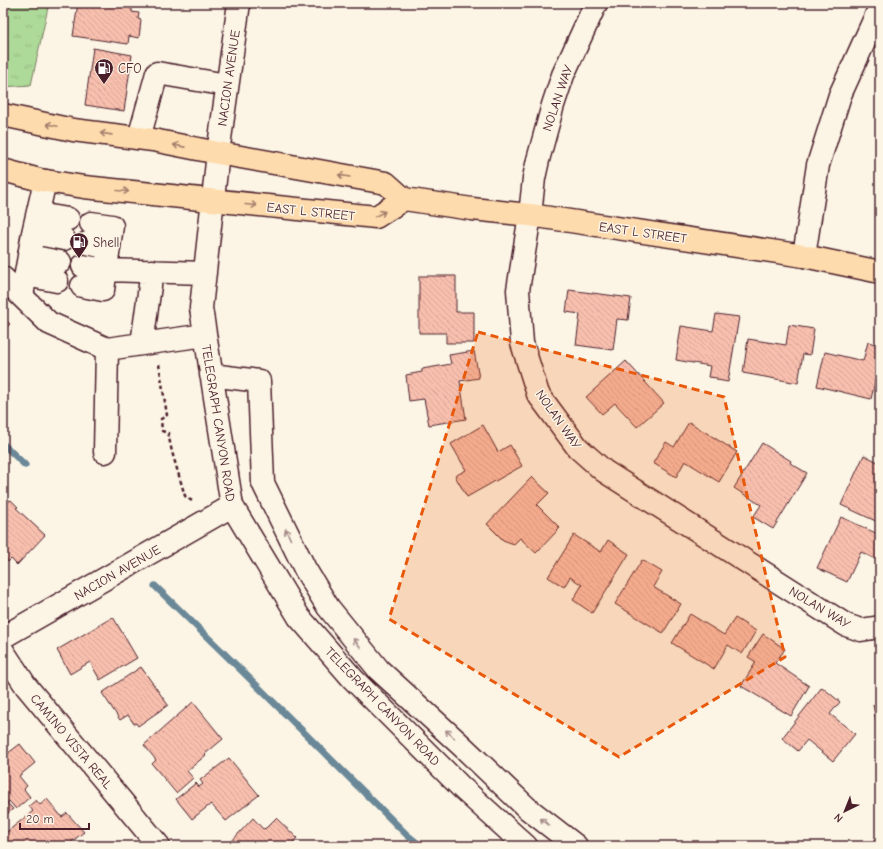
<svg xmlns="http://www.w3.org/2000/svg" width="883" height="849" font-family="'Comic Neue',sans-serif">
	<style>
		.grass { fill: url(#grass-tufts); stroke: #7c7c62 }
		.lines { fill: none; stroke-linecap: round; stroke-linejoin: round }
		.stream { stroke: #6b8898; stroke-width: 7 }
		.building { fill: url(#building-back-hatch); stroke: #4a1f2b }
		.minor-casing { stroke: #4a1f2b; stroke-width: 25 }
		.major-casing { stroke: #4a1f2b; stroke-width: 25 }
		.path { stroke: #4a1f2b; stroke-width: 2.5; stroke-dasharray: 4 3; stroke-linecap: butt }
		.minor { stroke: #fcf5e5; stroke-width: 22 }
		.major { stroke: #fedbac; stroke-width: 22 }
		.oneway { stroke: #a47d6c }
		.oneway2 { stroke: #a38a88 }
		.marked { fill: #e8590c; fill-opacity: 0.2; stroke: #e8590c; stroke-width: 3; stroke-dasharray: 8 5; stroke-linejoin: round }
		.labels { text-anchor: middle; stroke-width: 3; stroke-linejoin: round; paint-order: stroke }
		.poi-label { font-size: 13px; fill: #4a1f2b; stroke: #fcf5e5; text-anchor: start }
		.street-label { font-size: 13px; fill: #4a1f2b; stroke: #fcf5e5 }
	</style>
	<defs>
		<pattern id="grass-tufts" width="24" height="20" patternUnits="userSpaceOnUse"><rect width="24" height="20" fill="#adda99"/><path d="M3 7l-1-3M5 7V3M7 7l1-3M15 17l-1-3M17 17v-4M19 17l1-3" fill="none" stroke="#96bb84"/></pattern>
		<pattern id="building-back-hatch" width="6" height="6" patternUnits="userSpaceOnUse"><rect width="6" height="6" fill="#f8bfae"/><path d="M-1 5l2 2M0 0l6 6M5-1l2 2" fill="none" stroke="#d6a496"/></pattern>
	</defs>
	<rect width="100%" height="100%" fill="#fcf5e5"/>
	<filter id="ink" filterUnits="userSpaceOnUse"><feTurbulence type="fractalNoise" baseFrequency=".025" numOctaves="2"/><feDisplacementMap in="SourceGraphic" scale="8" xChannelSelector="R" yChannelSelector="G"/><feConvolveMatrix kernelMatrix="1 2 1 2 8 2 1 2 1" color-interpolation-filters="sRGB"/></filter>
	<g filter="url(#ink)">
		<path class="grass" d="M3,3H49L31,85L3,87Z"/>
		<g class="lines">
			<path class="stream" d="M3,444L25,465
				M155,586L238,667L407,835L421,846"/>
		</g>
		<path class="building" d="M78,3H97L132,8V12L139,13L138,19L141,20L139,38L129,36L128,44L73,36Z
			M93,48L132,55L124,111L85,105Z
			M419,276H456V312H474V343H446V333H419Z
			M569,290L631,298L628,320L617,319L613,350L576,345L580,314L566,312Z
			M716,314L739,317L728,382L717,380V378L708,377L710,366L676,360L681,326L713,331Z
			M3,317L10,324L3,331Z
			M789,325L814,329L810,355L803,354L798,383L743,373L748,339L786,345Z
			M868,342L880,345V373H877L871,399L817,386L825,352L863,361Z
			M474,351L479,378L460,381L466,419L429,425L424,399L409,401L406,375L422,372V369L451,364L449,355Z
			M626,361L664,403L637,427L615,403L602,414L586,397Z
			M689,422L737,452L719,482L685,461L676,477L653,463L666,442L674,447Z
			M483,425L498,452L510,445L522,466L467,497L455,476L466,470L451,444Z
			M762,443L791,461L790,463L807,473L773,529L753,517L761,505L734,488Z
			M864,455L880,463V523L841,505Z
			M532,477L549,493L537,505L560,528L536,553L520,538L514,544L503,540L487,524Z
			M3,496L9,501L11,500L18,507L16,508L45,535L17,565L11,559L8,562L3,556Z
			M841,517L880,535V553L877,560L861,552L847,582L817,568Z
			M574,535L601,552L608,540L629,554L592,613L573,600L582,585L570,577L564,587L548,577Z
			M642,560L662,572L653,587L681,604L663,633L615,604Z
			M690,614L724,635L735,618L756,631L742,654L728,645L714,669L672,643Z
			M113,617L137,658L100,680L90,662L70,674L57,650Z
			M763,634L785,649L775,663L809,686L791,716L741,686L756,662L748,657Z
			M141,667L168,705L138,726L136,723L134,724L128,715L120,720L102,693Z
			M822,687L840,702L830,714L855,734L833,761L807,740L798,751L782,738Z
			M193,702L223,739L205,754L206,755L187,771L193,778L176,793L152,764L156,760L144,745Z
			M880,704V731H878L873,705Z
			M20,744L35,763L19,776L27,786L24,789L30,797L16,809L9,801L7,803L13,809L3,817V757Z
			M229,758L259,795L226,821L211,804L192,819L176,799L196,783L199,787L203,784L200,780Z
			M47,799L62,817L67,813L84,832L66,846H8L3,840V835L33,811L29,806L36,800L40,805Z
			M253,818L263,829L266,828L276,818L297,838L290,846H231L229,844Z"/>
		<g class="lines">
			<g class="minor-casing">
				<path id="minor" d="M239,3L218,153L201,308L232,506L299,617L353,679L462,788L526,846
					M596,3L563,75L553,105L538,160L534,178L530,215L518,290L522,343L538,394L578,448L604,471L846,625L861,630L880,627
					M139,138L157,73L227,85
					M38,214L68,219
					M33,233L64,239
					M87,243L109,248
					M29,256L60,262
					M804,256L818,165L840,95L880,7
					M83,266L106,270L205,273
					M26,275L57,281
					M3,278L49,323L107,349L205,335
					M82,286L103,290L112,226L91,223
					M22,296L33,233L45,181
					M142,344L152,271
					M211,375L259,381L263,483L305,569L328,607L379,670L462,746L527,808L576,846
					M105,452L107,349
					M3,637L232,506
					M3,651L26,686L159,846"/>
			</g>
			<g class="major-casing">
				<path id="major" d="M3,115L73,130L153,140L218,153L386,183L404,199L472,209L530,215L804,256L880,272
					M3,170L40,180L84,187L376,217L404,199"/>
			</g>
			<path class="path" d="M159,364L167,415L161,419L162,431L168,433L172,452L185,496L192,501"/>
			<use href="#minor" class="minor"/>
			<use href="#major" class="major"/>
		</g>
		<defs><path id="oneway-shaft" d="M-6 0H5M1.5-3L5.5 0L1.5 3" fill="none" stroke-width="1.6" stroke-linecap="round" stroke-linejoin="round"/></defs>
		<g class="oneway">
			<use href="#oneway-shaft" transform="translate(52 125) rotate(-168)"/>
			<use href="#oneway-shaft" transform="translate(106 134) rotate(-172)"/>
			<use href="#oneway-shaft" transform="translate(179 146) rotate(-169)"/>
			<use href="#oneway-shaft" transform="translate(344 176) rotate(-170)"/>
			<use href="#oneway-shaft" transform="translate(123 191) rotate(5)"/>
			<use href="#oneway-shaft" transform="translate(251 205) rotate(5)"/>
			<use href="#oneway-shaft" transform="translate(380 214) rotate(-26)"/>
		</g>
		<g class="oneway2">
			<use href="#oneway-shaft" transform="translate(288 534) rotate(-115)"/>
			<use href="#oneway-shaft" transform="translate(357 643) rotate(-129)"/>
			<use href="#oneway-shaft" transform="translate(450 734) rotate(-138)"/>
			<use href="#oneway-shaft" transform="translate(545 822) rotate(-142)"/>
		</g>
	</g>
	<path class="marked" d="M478,332L724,397L785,657L619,757L389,619Z"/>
	<defs>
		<g id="fuel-pin" transform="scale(1)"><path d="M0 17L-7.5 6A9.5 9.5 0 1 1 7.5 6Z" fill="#4a1f2b" stroke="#fcf5e5"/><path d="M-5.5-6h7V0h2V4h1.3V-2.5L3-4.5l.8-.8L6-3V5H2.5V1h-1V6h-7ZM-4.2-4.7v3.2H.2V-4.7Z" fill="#fff"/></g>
	</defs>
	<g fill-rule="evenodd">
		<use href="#fuel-pin" x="104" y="68"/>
		<use href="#fuel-pin" x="79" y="242"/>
	</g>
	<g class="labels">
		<g class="poi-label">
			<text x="118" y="73">CFO</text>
			<text x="93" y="247">Shell</text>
		</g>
		<g class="street-label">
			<text transform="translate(228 78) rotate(-82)" y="5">NACION AVENUE</text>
			<text transform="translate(557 98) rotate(-71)" y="5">NOLAN WAY</text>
			<text transform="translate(311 211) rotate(6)" y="5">EAST L STREET</text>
			<text transform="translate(643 232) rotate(8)" y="5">EAST L STREET</text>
			<text transform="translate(559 419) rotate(55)" y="5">NOLAN WAY</text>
			<text transform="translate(219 423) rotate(81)" y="5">TELEGRAPH CANYON ROAD</text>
			<text transform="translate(117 572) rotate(-30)" y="5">NACION AVENUE</text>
			<text transform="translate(820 607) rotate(31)" y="5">NOLAN WAY</text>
			<text transform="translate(383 706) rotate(46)" y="5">TELEGRAPH CANYON ROAD</text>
			<text transform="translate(72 741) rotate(50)" y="5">CAMINO VISTA REAL</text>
		</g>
	</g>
	<rect width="883" height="849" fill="none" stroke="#fcf5e5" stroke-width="16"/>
	<rect x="8" y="8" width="867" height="833" fill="none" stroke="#4a1f2b" stroke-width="1.5" filter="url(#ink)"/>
	<g transform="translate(845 811) rotate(223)" stroke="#fcf5e5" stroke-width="3" paint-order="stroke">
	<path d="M0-3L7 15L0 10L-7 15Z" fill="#4a1f2b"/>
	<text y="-6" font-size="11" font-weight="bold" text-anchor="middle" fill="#4a1f2b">N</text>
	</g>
	<path d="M20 823v6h69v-6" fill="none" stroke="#4a1f2b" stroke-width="2"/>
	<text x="26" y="823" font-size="12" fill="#4a1f2b" stroke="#fcf5e5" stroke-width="3" paint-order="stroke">20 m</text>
</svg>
